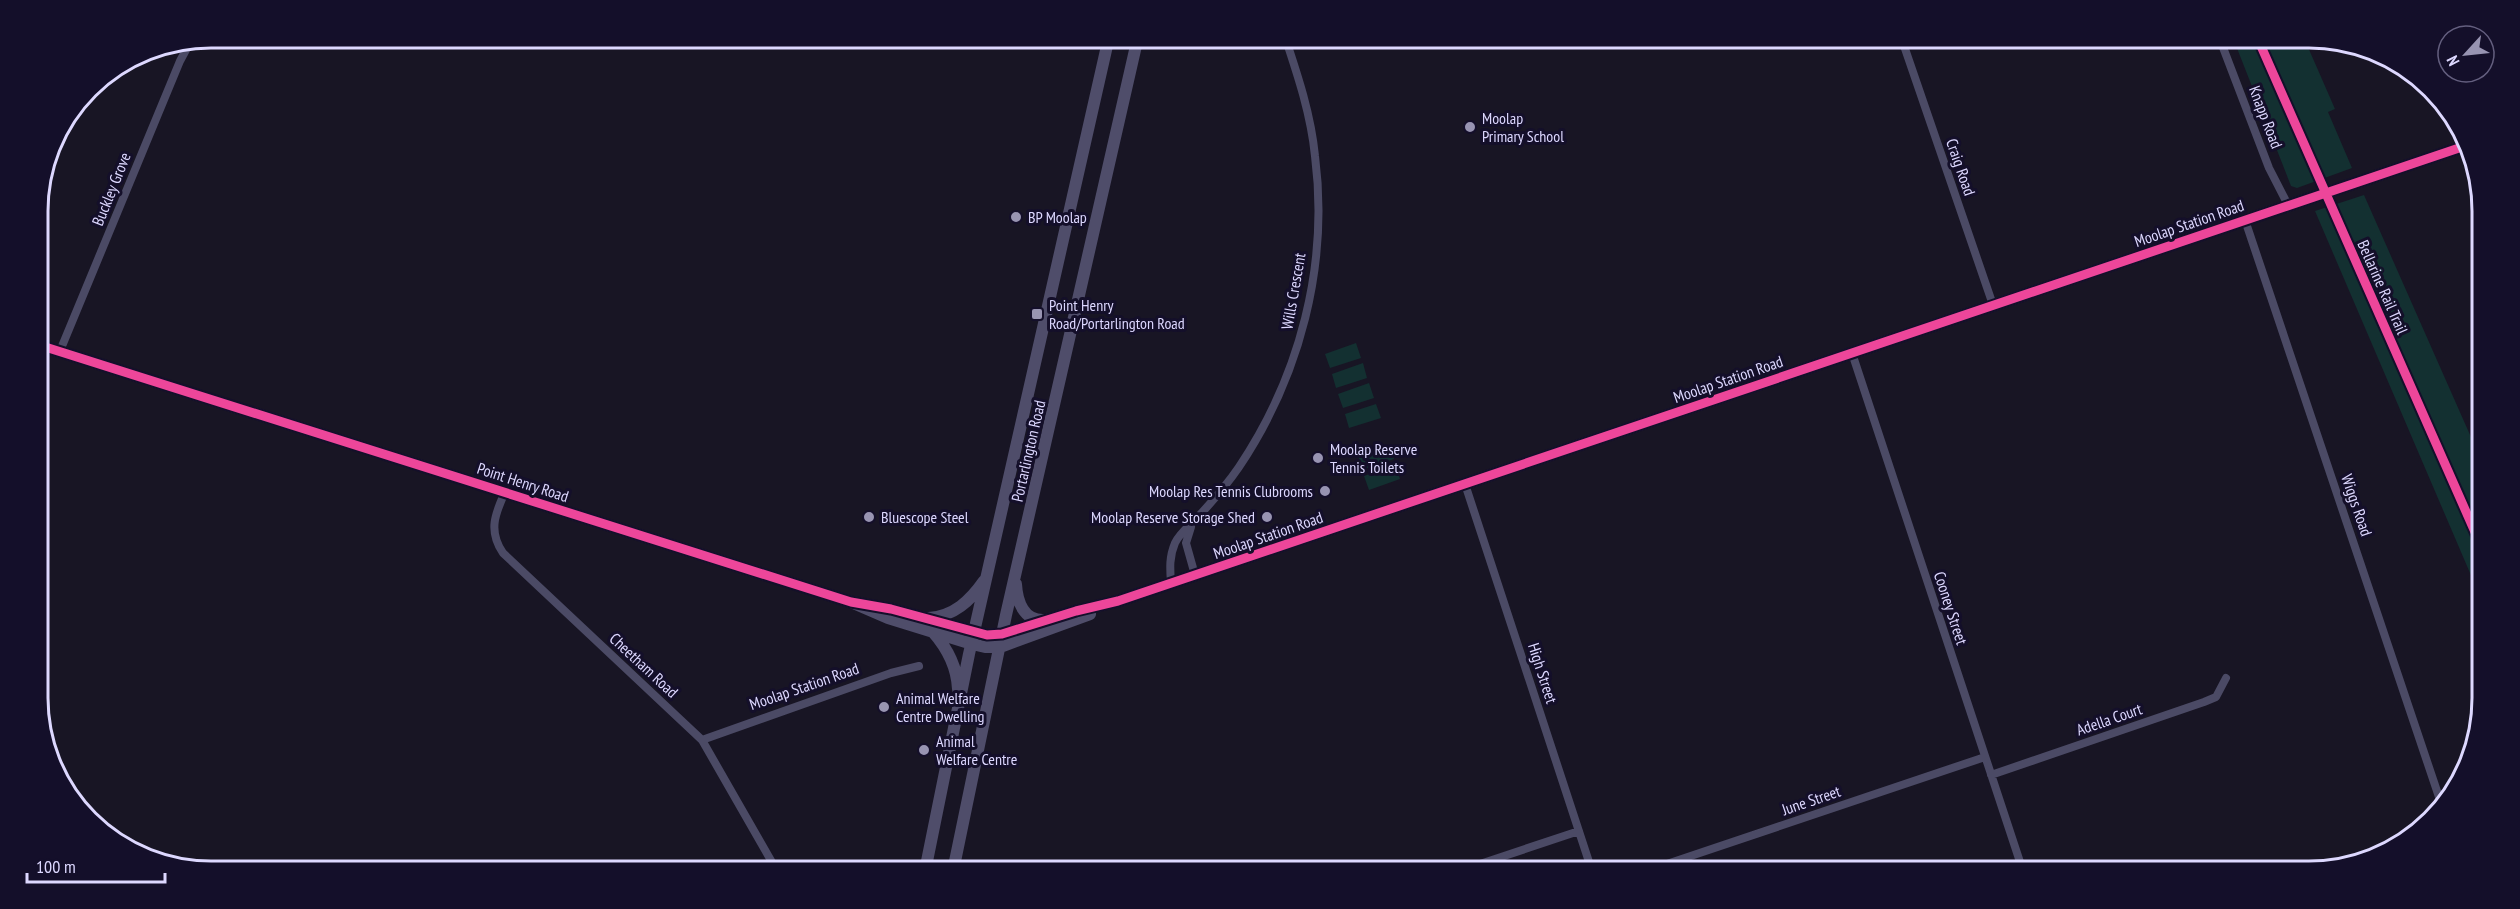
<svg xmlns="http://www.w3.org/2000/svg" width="2520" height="909" font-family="'PT Sans Narrow',sans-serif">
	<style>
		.green { fill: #133031 }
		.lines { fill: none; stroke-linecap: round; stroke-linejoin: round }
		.street { stroke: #4b4a65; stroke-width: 8 }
		.secondary { stroke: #4f4d6a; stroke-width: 12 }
		.cycleway-casing { stroke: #140f2a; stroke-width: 13 }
		.cycleway { stroke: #ed469a; stroke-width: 9 }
		.poi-dot { fill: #9894b2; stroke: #140f2a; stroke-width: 2 }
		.labels { text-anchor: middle; stroke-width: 6; stroke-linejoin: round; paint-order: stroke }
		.street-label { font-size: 16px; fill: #ddd8ff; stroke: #140f2a }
		.poi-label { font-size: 16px; fill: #ddd8ff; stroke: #140f2a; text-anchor: start }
		.rim { fill: none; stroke: #ddd8ff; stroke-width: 3 }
	</style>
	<rect width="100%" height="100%" fill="#181524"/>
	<path class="green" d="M2233,38H2304L2335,109L2328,112L2352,168L2297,188L2291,186Z
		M2364,195L2482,462V601L2315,211Z
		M1356,343L1361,358L1330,368L1325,354Z
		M1363,363L1367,378L1336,388L1332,374Z
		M1369,383L1374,398L1343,408L1338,394Z
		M1376,404L1381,418L1349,428L1345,414Z
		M1389,445L1394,459L1362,470L1358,455Z
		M1395,465L1400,479L1369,490L1364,476Z"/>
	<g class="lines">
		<path class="street" d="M1901,37L1993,305
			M2219,37L2269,168L2288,205
			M2245,220L2440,800
			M60,351L180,61L187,48L194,41
			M1852,353L2023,871
			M1465,484L1592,871
			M505,492C495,514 488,531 503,553L702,740L777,871
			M1191,527L1186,543L1195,575
			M1171,583C1170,569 1169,557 1175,543C1180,533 1188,527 1196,519C1211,503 1226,486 1239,467C1300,376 1329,265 1315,156C1311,115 1298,76 1285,37
			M702,740L891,673L919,666
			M1991,775L2204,702L2216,697L2226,678
			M1459,871L1579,831
			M1646,871L1985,757"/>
		<path class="secondary" d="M39,345L851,602L888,618L972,644L985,647H1000L1090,614
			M1016,584C1017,602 1024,621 1044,620
			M851,602L891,609L987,635L1002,634L1076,611L1118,601L1195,575L2462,147
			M929,618C954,616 970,601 984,581
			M933,632C948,649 957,667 958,689
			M925,871L969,654L1109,37
			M953,871L1006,615L1138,37"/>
		<g class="cycleway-casing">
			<path id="cycleway" d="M2257,37L2482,548
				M39,345L851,602L891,609L987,635L1002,634L1076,611L1118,601L1195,575L2462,147"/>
		</g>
		<use href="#cycleway" class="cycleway"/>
	</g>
	<g class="poi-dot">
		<circle cx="1470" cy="127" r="6"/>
		<circle cx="1016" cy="217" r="6"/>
		<rect x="1031" y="308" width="12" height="12" rx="3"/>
		<circle cx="1318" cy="458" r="6"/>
		<circle cx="1325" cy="491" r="6"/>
		<circle cx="869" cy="517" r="6"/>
		<circle cx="1267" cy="517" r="6"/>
		<circle cx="884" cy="707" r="6"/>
		<circle cx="924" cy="750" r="6"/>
	</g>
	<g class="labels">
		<g class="street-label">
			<text transform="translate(2266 117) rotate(69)" y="6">Knapp Road</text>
			<text transform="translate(1961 167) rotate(71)" y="6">Craig Road</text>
			<text transform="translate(111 189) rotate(-68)" y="6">Buckley Grove</text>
			<text transform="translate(2189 223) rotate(-19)" y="6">Moolap Station Road</text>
			<text transform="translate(2383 287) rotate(66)" y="6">Bellarine Rail Trail</text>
			<text transform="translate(1293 291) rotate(-80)" y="6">Wills Crescent</text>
			<text transform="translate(1728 379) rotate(-19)" y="6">Moolap Station Road</text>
			<text transform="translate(1028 451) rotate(-77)" y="6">Portarlington Road</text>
			<text transform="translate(523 482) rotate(18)" y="6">Point Henry Road</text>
			<text transform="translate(2357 505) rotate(71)" y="6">Wiggs Road</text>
			<text transform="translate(1268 535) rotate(-19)" y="6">Moolap Station Road</text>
			<text transform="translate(1951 608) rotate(72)" y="6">Cooney Street</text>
			<text transform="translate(644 665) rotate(43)" y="6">Cheetham Road</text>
			<text transform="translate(1543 673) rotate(72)" y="6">High Street</text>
			<text transform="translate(804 686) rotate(-19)" y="6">Moolap Station Road</text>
			<text transform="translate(2109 719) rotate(-19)" y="6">Adella Court</text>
			<text transform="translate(1811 800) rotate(-19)" y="6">June Street</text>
		</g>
		<g class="poi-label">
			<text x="1482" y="124">Moolap<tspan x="1482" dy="18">Primary School</tspan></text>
			<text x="1028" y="223">BP Moolap</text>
			<text x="1049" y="311">Point Henry<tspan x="1049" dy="18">Road/Portarlington Road</tspan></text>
			<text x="1330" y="455">Moolap Reserve<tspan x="1330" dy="18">Tennis Toilets</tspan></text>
			<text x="1313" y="497" text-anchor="end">Moolap Res Tennis Clubrooms</text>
			<text x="881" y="523">Bluescope Steel</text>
			<text x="1255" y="523" text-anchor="end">Moolap Reserve Storage Shed</text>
			<text x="896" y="704">Animal Welfare<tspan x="896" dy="18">Centre Dwelling</tspan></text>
			<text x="936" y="747">Animal<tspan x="936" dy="18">Welfare Centre</tspan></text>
		</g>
	</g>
	<path d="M0 0H2520V909H0ZM211 48H2309A163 163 0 0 1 2472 211V698A163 163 0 0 1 2309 861H211A163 163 0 0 1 48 698V211A163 163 0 0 1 211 48Z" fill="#140f2a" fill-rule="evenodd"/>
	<path class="rim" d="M211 48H2309A163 163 0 0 1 2472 211V698A163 163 0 0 1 2309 861H211A163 163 0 0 1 48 698V211A163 163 0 0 1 211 48Z"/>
	<g transform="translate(2466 54) rotate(243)"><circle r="28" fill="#140f2a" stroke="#645f7f" stroke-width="1.5"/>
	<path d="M0-4.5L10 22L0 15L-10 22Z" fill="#9894b2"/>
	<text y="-9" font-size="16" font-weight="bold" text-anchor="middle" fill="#ddd8ff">N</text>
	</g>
	<path d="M27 873v9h138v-9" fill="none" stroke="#ddd8ff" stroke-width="3"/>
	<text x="36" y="873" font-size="18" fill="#ddd8ff" stroke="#140f2a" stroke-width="4.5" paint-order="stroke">100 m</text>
</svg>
